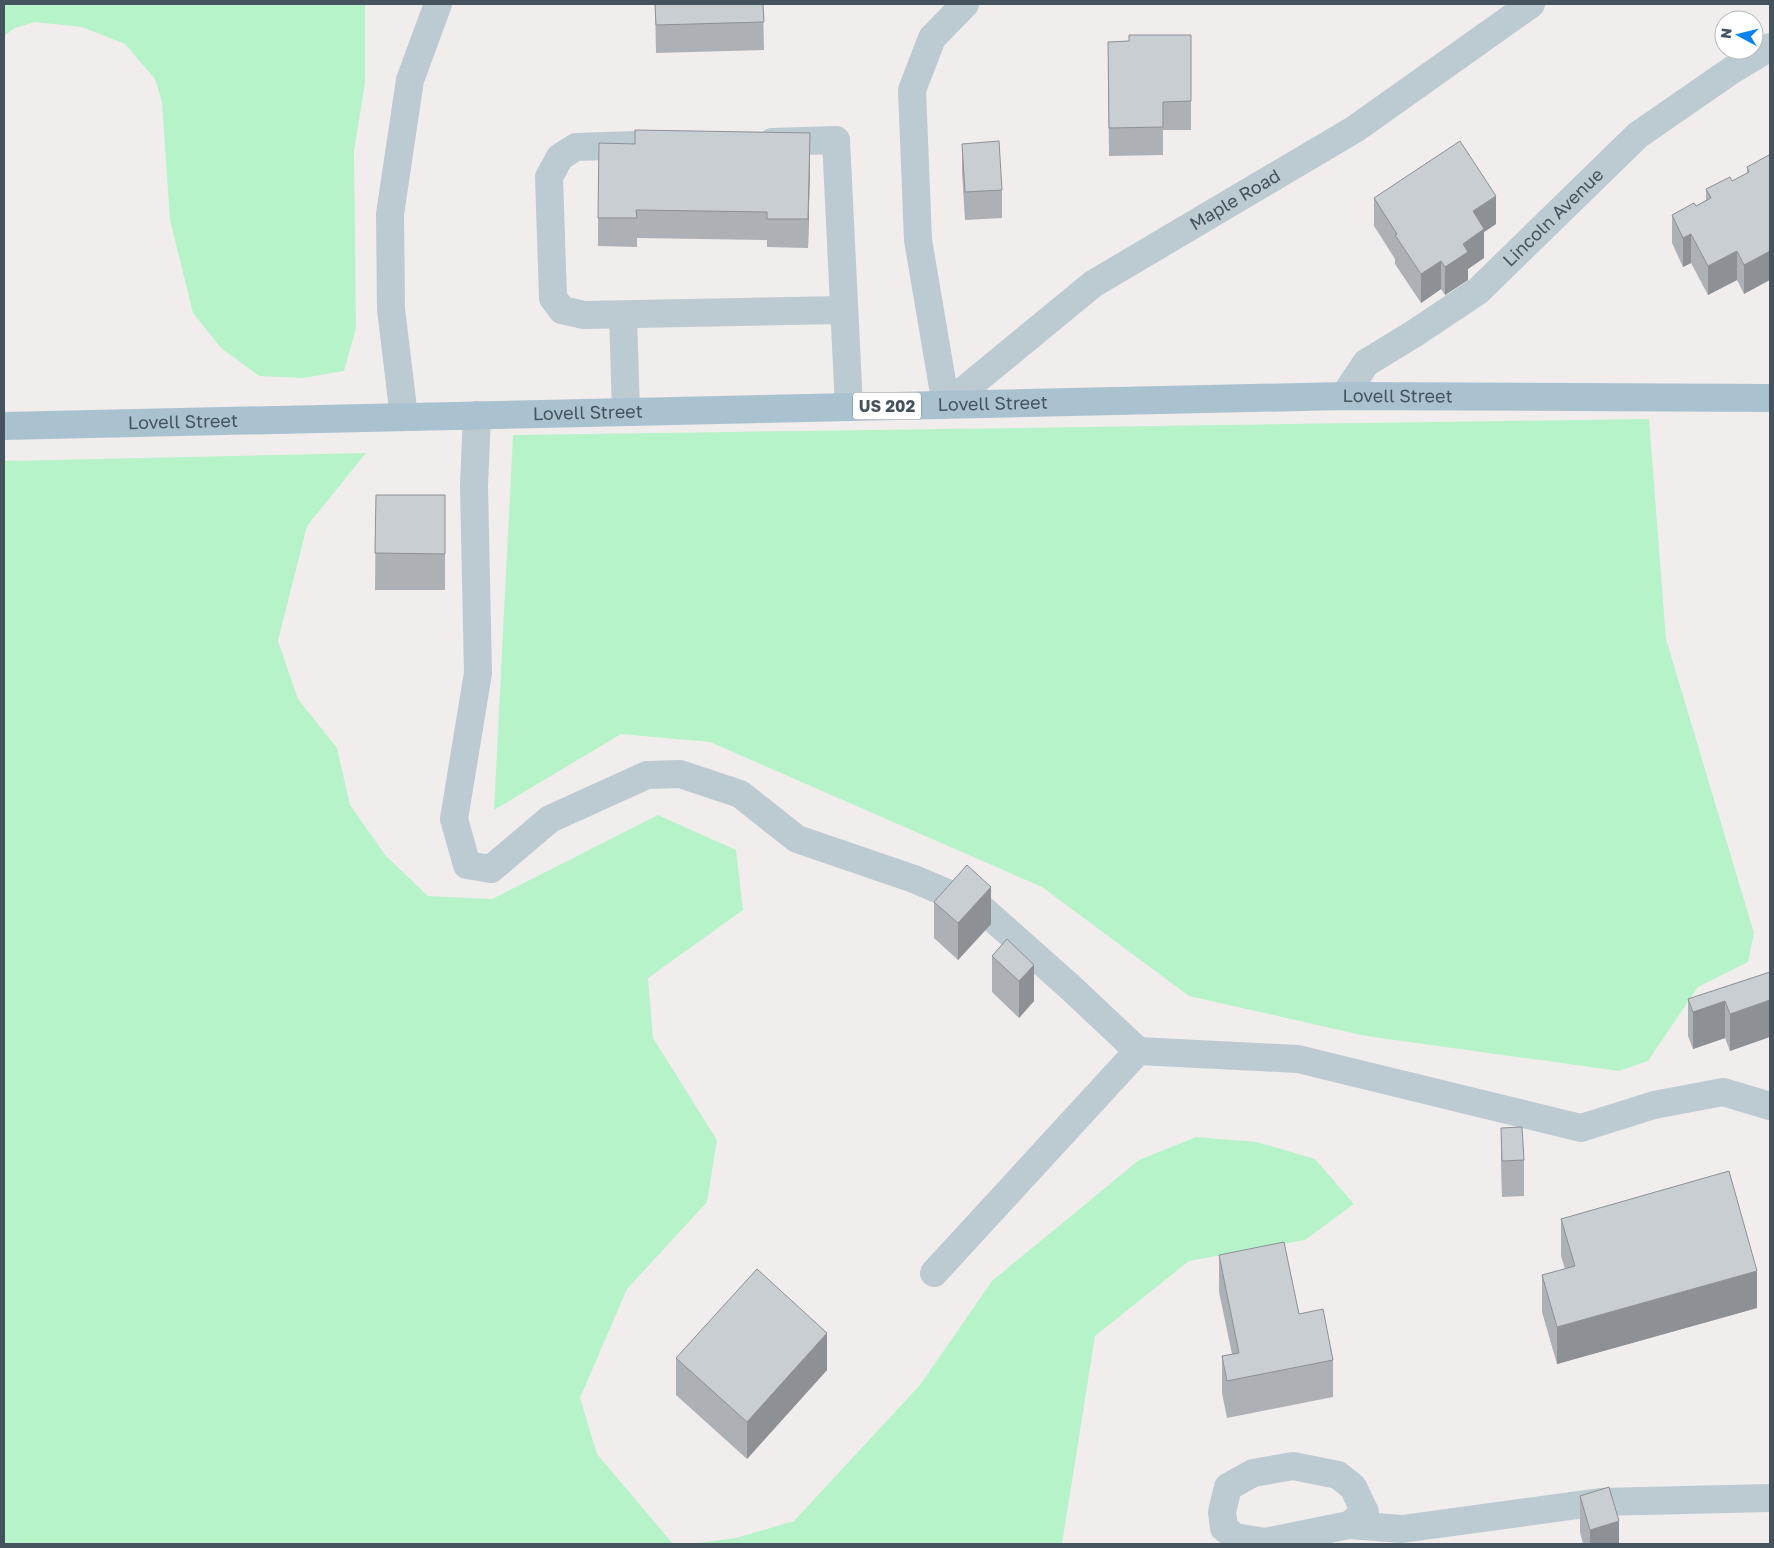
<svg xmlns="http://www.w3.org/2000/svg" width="1774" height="1548" font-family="'Golos Text',sans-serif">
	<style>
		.green { fill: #b7f3c8 }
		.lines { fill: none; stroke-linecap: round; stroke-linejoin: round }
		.minor { stroke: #bccad1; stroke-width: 28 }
		.major { stroke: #aac1cf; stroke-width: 28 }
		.wall { fill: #adb1b5 }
		.shaded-wall { fill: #8d9094 }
		.building { fill: #c9ced3; stroke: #8d9094 }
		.labels { text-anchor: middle; stroke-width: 4; stroke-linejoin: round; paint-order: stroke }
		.shield { fill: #fff; stroke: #7c878e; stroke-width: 1 }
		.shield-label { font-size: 16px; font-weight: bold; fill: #44535d }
		.street-label { font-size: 18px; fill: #44535d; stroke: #fff }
	</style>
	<rect width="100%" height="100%" fill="#f1eded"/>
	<path class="green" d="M4,4H365V83L354,151L356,328L344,371L303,378L259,376L221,348L193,313L170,220L162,102L155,79L125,44L82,27L35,22L15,28L4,36Z
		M1649,419L1666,639L1754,933L1748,962L1698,987L1648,1061L1619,1071L1366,1036L1189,996L1042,887L710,742L621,734L494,810L513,435Z
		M366,453L307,526L278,641L298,699L337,748L350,805L386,856L428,896L492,899L658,815L736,850L743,910L648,978L653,1038L717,1140L707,1202L627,1289L580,1398L597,1454L673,1544H4V461Z
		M1196,1137L1257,1142L1315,1159L1354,1204L1305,1240L1189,1261L1095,1336L1062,1544H689L736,1538L794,1521L920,1385L992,1281L1139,1160Z"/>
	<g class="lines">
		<g class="minor">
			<path id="s1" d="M965,4L932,38L912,90L918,240L946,405L1093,284L1355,129L1531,4"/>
			<path d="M772,142L836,140L849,407"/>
			<path d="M636,145L576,147L560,157L549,177L553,298L562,310L584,315L843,310"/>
			<path d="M623,315L626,412"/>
			<path id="s2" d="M1344,396L1366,363L1415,333L1478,291L1638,135L1732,70L1770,47"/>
			<path d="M477,415L474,486L478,673L454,819L467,865L491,869L550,819L647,775L680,774L740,794L797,839L914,879L980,907L1069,986L1138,1051"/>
			<path d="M404,417L391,309L390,214L410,80L438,4"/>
			<path d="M934,1273L1138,1051L1298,1059L1581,1128L1654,1105L1723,1092L1770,1106"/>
			<path d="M1293,1466L1338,1475L1353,1487L1365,1512L1349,1525L1265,1542L1235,1537L1224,1528L1222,1512L1228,1487L1253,1473Z"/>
			<path d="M1349,1525L1402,1529L1600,1502L1770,1498"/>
		</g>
		<path class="major" id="s3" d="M4,426L1344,396L1770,398"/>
	</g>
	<path class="wall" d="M655,4H763L764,50L656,53Z
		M1191,35V130H1163V155L1109,156L1108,70L1129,41Z
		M962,144L1002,190V218L965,220L962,172Z
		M1769,155L1744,294L1737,280L1708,295L1691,263L1683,267L1672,243V215L1696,206L1706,200V189L1732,181L1747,174V167Z
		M810,162L808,248L767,247V240L637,238V247L598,246V218Z
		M1374,198L1496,224L1484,232V258L1468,269V280L1445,295L1441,289L1421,303L1395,264V259L1374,226Z
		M376,495H445V590H375Z
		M934,902L991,924L958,960L934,938Z
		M1007,939L1034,1001L1019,1018L992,992V956Z
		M1770,972L1730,1051L1725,1038L1693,1049L1688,1036V999Z
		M1501,1128L1524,1160V1196L1502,1197L1501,1165Z
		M1561,1219L1757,1308L1557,1364L1542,1312V1275L1565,1269L1561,1256Z
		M1219,1255L1299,1314L1333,1360V1397L1227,1418L1222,1393V1356L1232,1354L1219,1292Z
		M676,1358L827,1370L747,1459L676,1395Z
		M1580,1496L1619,1544H1583L1580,1532Z"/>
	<path class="shaded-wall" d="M810,133V162L808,248V219Z
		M1496,196V224L1484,232V258L1468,269V280L1445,295V267L1463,244L1473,211Z
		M1691,234V263L1683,267V238Z
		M1737,251V280L1708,295V266Z
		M1770,251V280L1744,294V265Z
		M1441,261V289L1421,303V274Z
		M991,887V924L958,960V923Z
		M1034,965V1001L1019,1018V981Z
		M1770,1000V1037L1730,1051V1014Z
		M1725,1001V1038L1693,1049V1012Z
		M1757,1271V1308L1557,1364V1327Z
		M827,1333V1370L747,1459V1422Z
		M1619,1521V1544H1590V1530Z"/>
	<path class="building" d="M655,4H763L764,22L656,25Z
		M1129,35H1191V101L1163,102V127L1109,128L1108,42L1129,41Z
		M635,130L810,133L808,219H767V212L636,210L637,218H598L599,143L635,144Z
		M999,141L1002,190L965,192L962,144Z
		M1460,141L1496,196L1473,211L1484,229L1463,244L1468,252L1445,267L1441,261L1421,274L1395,235L1397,234L1374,198Z
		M1769,155L1770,157V251L1744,265L1737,251L1708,266L1691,234L1683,238L1672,215L1694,203L1696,206L1711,198L1706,189L1730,177L1732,181L1749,172L1747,167Z
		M376,495H445V554L375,553Z
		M967,865L991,887L958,923L934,902Z
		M1007,939L1034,965L1019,981L992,956Z
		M1770,972V1000L1730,1014L1725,1001L1693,1012L1688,999Z
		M1522,1127L1524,1160L1502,1161L1501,1128Z
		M1729,1171L1757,1271L1557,1327L1542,1275L1575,1266L1561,1219Z
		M1284,1242L1299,1314L1323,1309L1333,1360L1227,1381L1222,1356L1239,1353L1219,1255Z
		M757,1269L827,1333L747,1422L676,1358Z
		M1609,1487L1619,1521L1590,1530L1580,1496Z"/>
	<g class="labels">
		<rect class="shield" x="853" y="392.5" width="68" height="27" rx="4"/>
		<g class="shield-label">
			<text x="887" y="412">US 202</text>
		</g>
		<g class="street-label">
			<text dy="6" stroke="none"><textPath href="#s1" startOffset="776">Maple Road</textPath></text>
			<text dy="6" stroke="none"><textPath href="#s2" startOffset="278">Lincoln Avenue</textPath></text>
			<text dy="6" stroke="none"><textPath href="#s3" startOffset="1394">Lovell Street</textPath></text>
			<text dy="6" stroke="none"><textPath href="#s3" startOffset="989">Lovell Street</textPath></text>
			<text dy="6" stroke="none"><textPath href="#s3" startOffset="584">Lovell Street</textPath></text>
			<text dy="6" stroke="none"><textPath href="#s3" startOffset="179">Lovell Street</textPath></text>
		</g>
	</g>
	<rect width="1774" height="1548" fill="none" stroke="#44535d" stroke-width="10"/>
	<g transform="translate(1739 35) rotate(277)"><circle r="24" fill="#ffffff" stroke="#b4babe"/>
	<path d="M0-4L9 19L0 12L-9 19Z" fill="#0883f0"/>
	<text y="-8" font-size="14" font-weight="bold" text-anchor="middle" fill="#44535d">N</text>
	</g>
</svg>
